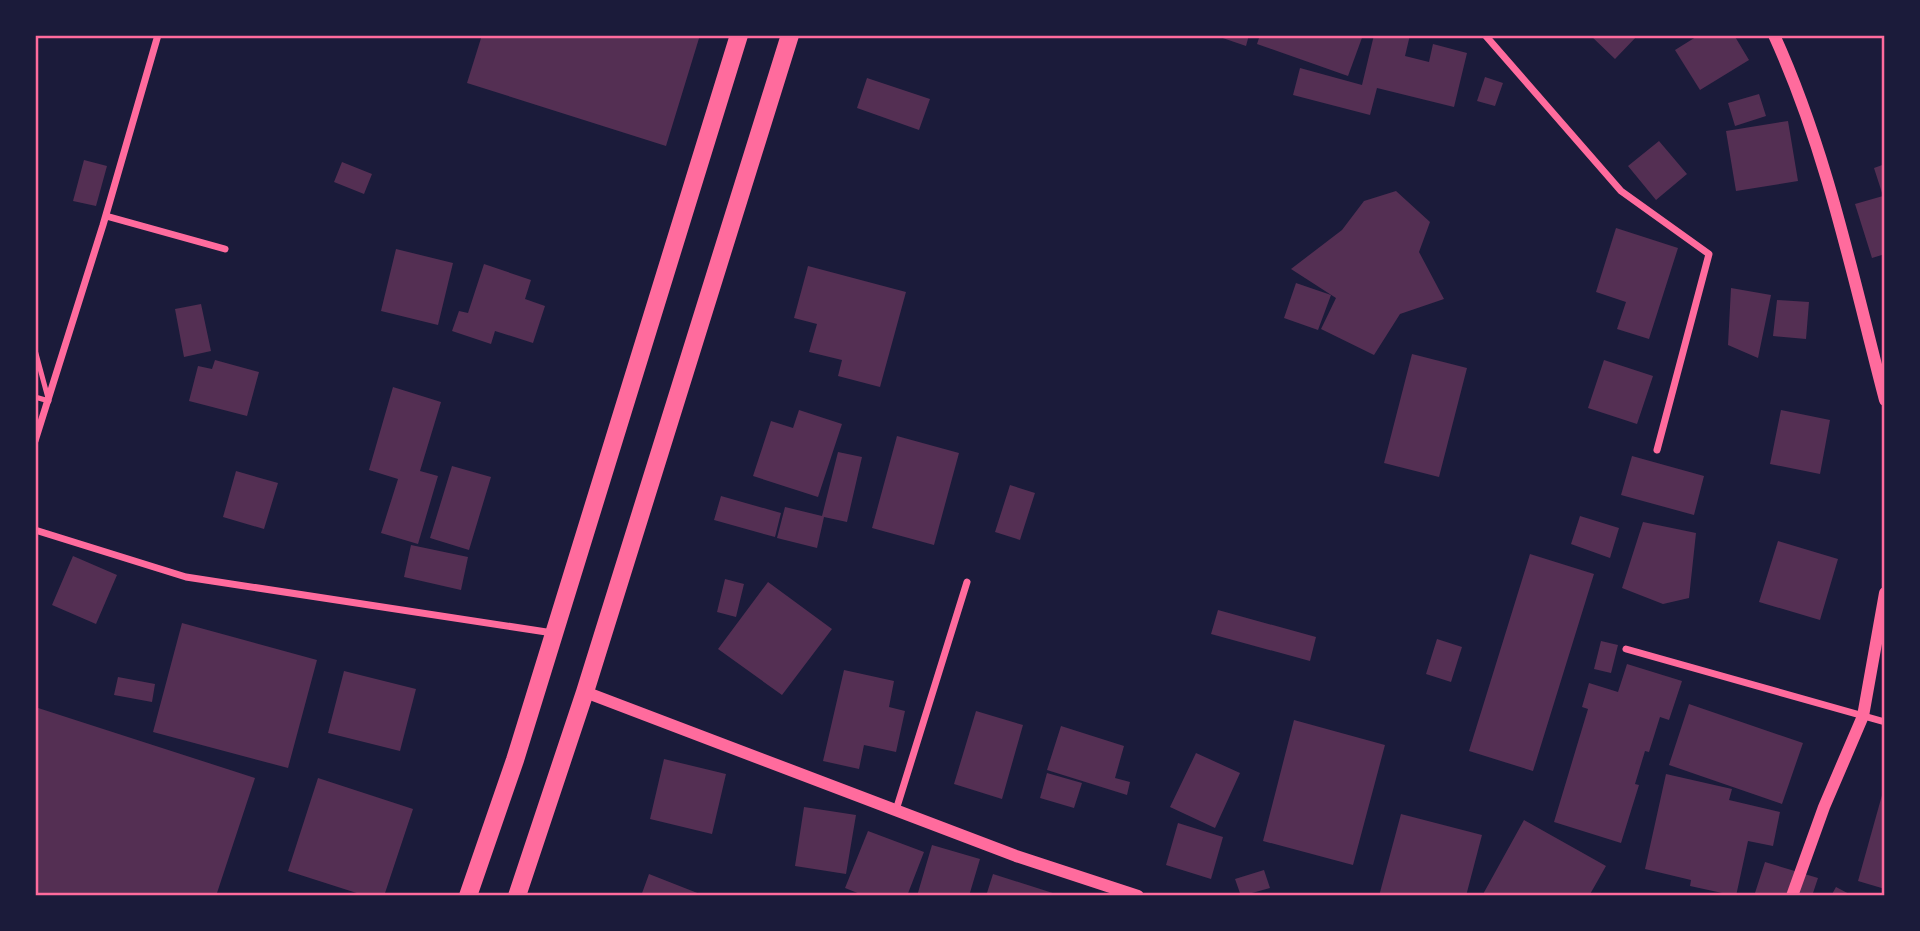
<svg xmlns="http://www.w3.org/2000/svg" width="1920" height="931" font-family="Signika,sans-serif">
	<style>
		.building { fill: #542f53 }
		.lines { fill: none; stroke-linecap: round; stroke-linejoin: round }
		.service { stroke: #ff6b9d; stroke-width: 5 }
		.minor { stroke: #ff6b9d; stroke-width: 7 }
		.tertiary { stroke: #ff6b9d; stroke-width: 12 }
		.primary { stroke: #ff6b9d; stroke-width: 18 }
		.neatline { fill: none; stroke: #ff6b9d; stroke-width: 2.5 }
	</style>
	<rect width="100%" height="100%" fill="#1b1b3a"/>
	<path class="building" d="M482,35H700L666,146L467,83Z
		M1214,35H1249L1246,46Z
		M1260,35H1363L1348,76L1257,44Z
		M1374,35H1410L1405,56L1429,62L1433,44L1467,53L1454,107L1377,88L1370,115L1293,95L1300,68L1362,85Z
		M1590,35H1638L1615,59Z
		M1699,35H1734L1749,60L1700,90L1675,50Z
		M1485,77L1503,83L1495,106L1477,101Z
		M867,78L930,99L919,130L857,108Z
		M1759,94L1766,116L1735,126L1728,103Z
		M1788,121L1798,181L1736,191L1726,131Z
		M1659,141L1687,174L1656,200L1628,166Z
		M84,160L107,166L96,206L73,201Z
		M342,162L372,174L364,194L334,182Z
		M1885,164V254L1872,258L1855,204L1883,196L1874,168Z
		M1396,191L1430,222L1419,252L1444,299L1400,314L1374,355L1321,329L1336,298L1291,269L1342,230L1364,201Z
		M1616,228L1678,248L1649,339L1617,329L1626,302L1596,292Z
		M396,249L453,263L438,325L381,311Z
		M484,264L531,280L525,299L545,306L533,343L495,331L491,344L452,331L459,311L468,313Z
		M808,266L906,292L880,387L838,376L842,360L809,352L817,324L794,318Z
		M1296,283L1331,295L1318,330L1284,318Z
		M1731,288L1771,295L1758,358L1728,345Z
		M1777,300L1809,302L1806,339L1773,336Z
		M201,304L211,351L184,357L175,309Z
		M1412,354L1467,368L1439,477L1384,463Z
		M215,360L259,372L247,416L189,401L198,366L212,369Z
		M1604,360L1653,376L1637,424L1588,408Z
		M393,387L441,402L420,471L438,476L418,544L381,533L398,479L369,470Z
		M799,410L842,424L818,497L753,476L771,421L793,428Z
		M1781,410L1830,420L1820,474L1770,464Z
		M897,436L959,453L934,545L872,528Z
		M838,452L862,457L847,522L824,517L817,548L777,538L785,507L822,516Z
		M1632,456L1704,476L1694,515L1621,495Z
		M452,466L491,477L469,550L430,538Z
		M236,471L278,483L264,529L223,517Z
		M1010,485L1035,493L1020,540L995,532Z
		M721,496L781,513L775,537L714,520Z
		M1580,516L1619,528L1610,558L1571,544Z
		M1643,522L1696,533L1689,598L1663,604L1622,588Z
		M1778,541L1838,559L1820,620L1759,602Z
		M411,545L468,557L461,590L404,577Z
		M1530,554L1594,574L1533,771L1469,751Z
		M73,556L117,575L96,624L52,605Z
		M725,579L744,584L736,617L717,612Z
		M768,582L832,629L782,695L718,649Z
		M1218,610L1316,637L1310,661L1211,634Z
		M182,623L317,660L288,768L153,732Z
		M1437,639L1462,647L1451,682L1426,674Z
		M1601,641L1618,645L1611,673L1594,669Z
		M1627,664L1682,681L1669,720L1660,717L1649,752L1645,751L1635,784L1639,785L1621,843L1554,822L1588,709L1582,707L1589,683L1618,692Z
		M844,670L894,681L889,707L905,711L896,752L864,745L859,769L823,761Z
		M344,671L416,689L400,751L328,733Z
		M118,677L155,684L152,702L114,695Z
		M1689,704L1803,743L1782,804L1669,765Z
		M35,707L255,778L216,896H35Z
		M976,711L1023,725L1002,799L954,784Z
		M1294,720L1385,745L1353,865L1263,841Z
		M1061,726L1124,746L1115,778L1130,782L1127,795L1047,770Z
		M1196,753L1240,773L1215,828L1170,807Z
		M664,759L726,774L712,834L650,819Z
		M1047,773L1082,783L1074,808L1040,798Z
		M1666,774L1732,789L1729,800L1780,812L1773,846L1748,841L1736,896L1690,886L1691,880L1645,869Z
		M318,778L413,809L384,896H366L288,871Z
		M1884,788H1885V889L1858,881Z
		M804,807L856,815L846,874L795,866Z
		M1401,814L1482,835L1466,896H1379Z
		M1524,820L1606,866L1589,896H1482Z
		M1178,823L1223,837L1211,879L1166,865Z
		M868,831L924,852L907,896H865L845,888Z
		M932,845L980,859L969,896H917Z
		M1765,862L1818,878L1812,896H1754Z
		M1264,870L1270,888L1241,896L1235,879Z
		M649,874L705,896H641Z
		M993,874L1059,895V896H986Z
		M1836,887L1853,896H1831Z"/>
	<g class="lines">
		<path class="service" d="M35,350L48,398
			M35,397L49,401"/>
		<path class="minor" d="M1485,35L1621,191L1709,254L1657,450
			M106,216L225,249
			M35,441L103,225L158,35
			M35,530L186,577L553,633
			M1626,649L1885,722
			M896,810L967,582"/>
		<path class="tertiary" d="M1774,35C1827,151 1853,278 1885,400
			M585,692L1016,856L1138,896
			M1792,896L1824,807L1863,716L1885,593"/>
		<path class="primary" d="M468,896L515,760L739,35
			M517,896L585,692L790,35"/>
	</g>
	<rect width="1920" height="931" fill="none" stroke="#1b1b3a" stroke-width="74"/>
	<rect x="37" y="37" width="1846" height="857" class="neatline"/>
</svg>
